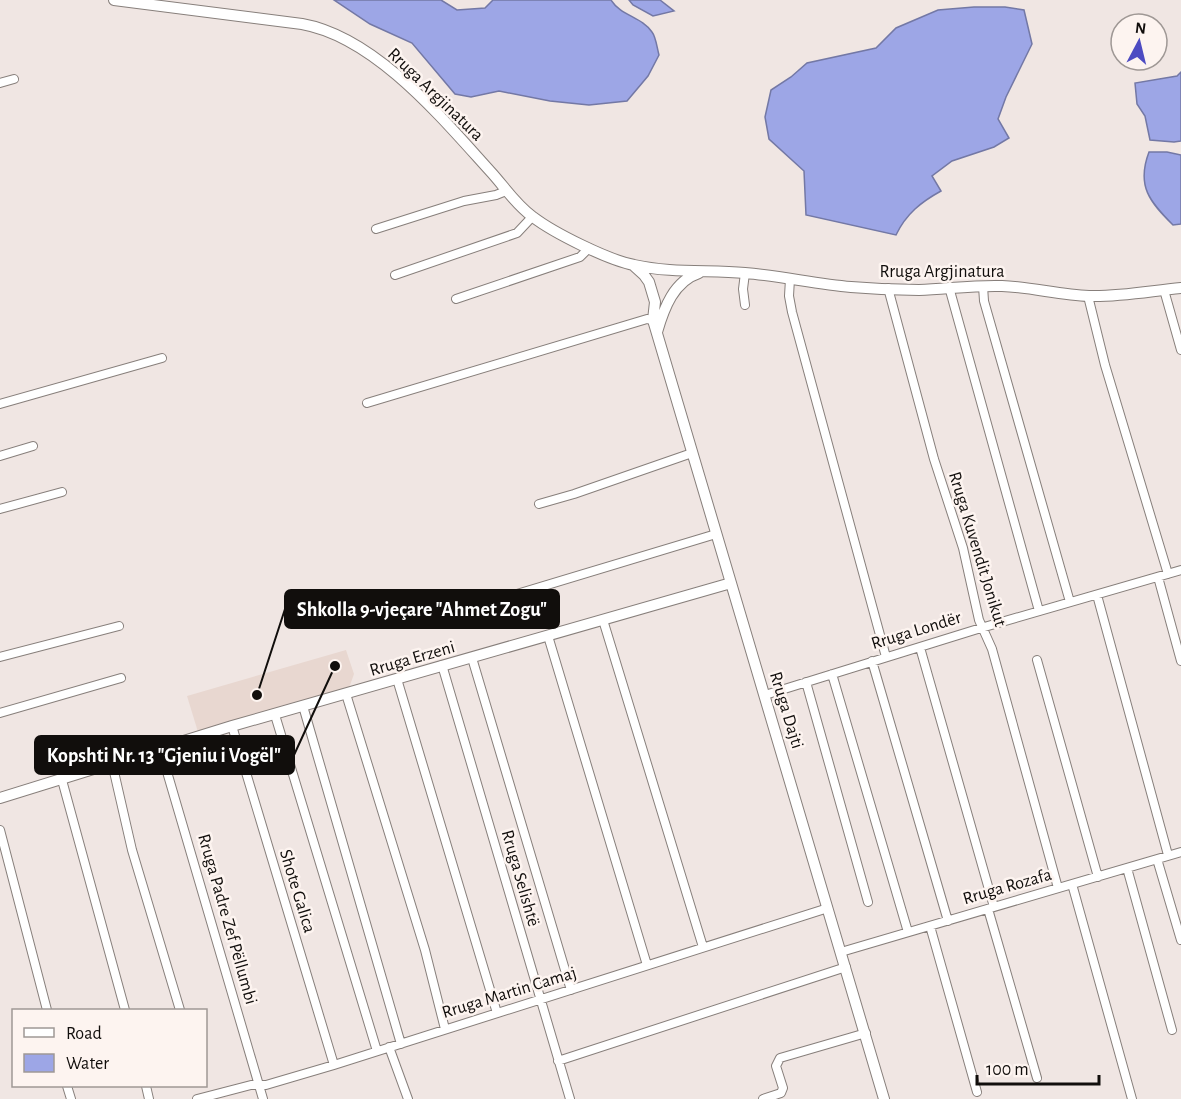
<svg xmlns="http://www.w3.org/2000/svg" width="1181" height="1099" font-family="'Alegreya Sans',sans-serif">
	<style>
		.built { fill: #e8d7d0 }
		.water { fill: #9da6e6; stroke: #7378a5; stroke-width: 1.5 }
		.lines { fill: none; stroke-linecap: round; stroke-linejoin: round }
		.minor-casing { stroke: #877f7b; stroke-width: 10 }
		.tertiary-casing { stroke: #877f7b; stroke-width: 12 }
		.minor { stroke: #fff; stroke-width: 8 }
		.tertiary { stroke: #fff; stroke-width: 10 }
		.labels { text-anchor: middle; stroke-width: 5; stroke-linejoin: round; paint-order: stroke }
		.street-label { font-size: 18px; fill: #110e0c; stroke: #fdf4f0 }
		.leader { fill: none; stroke: #110e0c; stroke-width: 2 }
		.callout-dot { fill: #110e0c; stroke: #fdf4f0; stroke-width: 2 }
		.callout { fill: #110e0c; stroke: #110e0c; stroke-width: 2 }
		.callout-label { font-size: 20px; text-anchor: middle; font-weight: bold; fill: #fff }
	</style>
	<rect width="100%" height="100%" fill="#f0e6e3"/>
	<path class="built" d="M346,650L354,674L349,688L198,732L187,696Z"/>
	<path class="water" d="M334,0H441L457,10L485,8L493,0H611C621,16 642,17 652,32C656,37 657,48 659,55L648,76L627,101L589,105L550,101L499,91L471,97L455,94L412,43L370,24Z
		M629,0H660L674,11L653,16L633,5Z
		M974,7H1005L1024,10L1032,44L1006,97L998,119L1009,138L994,147L952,161L932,176L941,191C921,202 906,214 896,235L806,215L804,171L769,139L765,117L771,90L791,77L807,63L876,48L896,28L938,10Z
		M1181,72V141L1174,142L1150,140L1145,116L1137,104L1135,83L1177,76Z
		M1149,152H1167L1181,155V224L1173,225C1150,202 1136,186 1149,152Z"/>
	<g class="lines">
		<g class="minor-casing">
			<path id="minor" d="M0,83L14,79
				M376,229L464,201L496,195L506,191
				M395,275L517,233L532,217
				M790,279L789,296L792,312L886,657
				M983,286L984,301L1070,602
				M949,287L1039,611
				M888,288L934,459L963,548L979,620L992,649L1058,888
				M1164,290L1181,350
				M1088,296L1105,365L1168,574
				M456,299L580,257L589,248
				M745,305L743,289L745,273
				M367,403L647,319L653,320
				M0,404L162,358
				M0,456L33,446
				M539,504L574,494L692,453
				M0,509L62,492
				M1158,577L1181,661
				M1097,595L1168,855
				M441,617L716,534
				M603,620L703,947
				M548,636L647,965
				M921,651L994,907
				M0,657L119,626
				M472,658L571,990
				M1037,660L1098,877
				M872,661L948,921
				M442,665L570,1099
				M832,674L908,932
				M397,679L497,1013
				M806,682L868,902
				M346,694L425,950L445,1029
				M765,695L981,628L1181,570
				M303,706L401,1044
				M0,713L121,678
				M275,715L377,1051
				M232,726L334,1065
				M160,748L263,1099
				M112,763L132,850L180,1010
				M62,780L125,1010
				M0,830L47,1010
				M1157,859L1181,940
				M1127,868L1172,1030
				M1072,884L1132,1099
				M988,909L1037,1078
				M930,926L977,1092
				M841,952L1181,852
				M389,1047L408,1099
				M558,1061L846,967
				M67,1086L71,1099
				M146,1086L149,1099
				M197,1099L251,1085H266L334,1065L828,908
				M763,1099L781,1093L783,1088L776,1066L780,1058L866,1033"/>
		</g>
		<g class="tertiary-casing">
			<path id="tertiary" d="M114,0L302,24C375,37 441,117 490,171C504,186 515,204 533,217C554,233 608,260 634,265C670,273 708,270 745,273C781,276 816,284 851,287C874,289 897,290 919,290C947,289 974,285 1002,286C1031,287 1060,295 1089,296C1120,297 1150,291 1181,288
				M633,265L644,275L649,282L655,302L653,320L884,1099
				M657,332C664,308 674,281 699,273
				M0,798L232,726L731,583"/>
		</g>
		<use href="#minor" class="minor"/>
		<use href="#tertiary" class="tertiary"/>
	</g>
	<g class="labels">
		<g class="street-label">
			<text transform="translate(436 94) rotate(44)" y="6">Rruga Argjinatura</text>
			<text x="942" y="277">Rruga Argjinatura</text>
			<text transform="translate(978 549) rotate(73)" y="6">Rruga Kuvendit Jonikut</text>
			<text transform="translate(916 630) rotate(-17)" y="6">Rruga Londër</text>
			<text transform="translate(412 658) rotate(-16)" y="6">Rruga Erzeni</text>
			<text transform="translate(787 710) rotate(73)" y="6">Rruga Dajti</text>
			<text transform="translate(521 878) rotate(74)" y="6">Rruga Selishtë</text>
			<text transform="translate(1007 886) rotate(-16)" y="6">Rruga Rozafa</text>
			<text transform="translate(298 891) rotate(73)" y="6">Shote Galica</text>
			<text transform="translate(228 919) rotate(74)" y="6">Rruga Padre Zef Pëllumbi</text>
			<text transform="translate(509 992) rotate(-17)" y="6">Rruga Martin Camaj</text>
		</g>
	</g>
	<path class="leader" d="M257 695L285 609M335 666L294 755"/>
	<g class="callout-dot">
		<circle cx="257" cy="695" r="6"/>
		<circle cx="335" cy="666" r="6"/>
	</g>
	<g class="callout">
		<rect x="285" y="590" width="274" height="38" rx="6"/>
		<rect x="35" y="736" width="259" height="38" rx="6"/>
	</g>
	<g class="callout-label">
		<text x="422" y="616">Shkolla 9-vjeçare "Ahmet Zogu"</text>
		<text x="164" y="762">Kopshti Nr. 13 "Gjeniu i Vogël"</text>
	</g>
	<rect x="12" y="1009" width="195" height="78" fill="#fdf4f0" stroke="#9f9895" stroke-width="1.5"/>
	<rect x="24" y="1028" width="30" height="9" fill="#ffffff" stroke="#9f9895" stroke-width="1.5"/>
	<text x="66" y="1039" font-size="18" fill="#110e0c">Road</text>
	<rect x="24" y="1054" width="30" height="18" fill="#9da6e6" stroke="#9f9895" stroke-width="1.5"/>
	<text x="66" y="1069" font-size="18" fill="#110e0c">Water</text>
	<g transform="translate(1139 42) rotate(7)"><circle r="28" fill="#fdf4f0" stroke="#9f9895" stroke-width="1.5"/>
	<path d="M0-4.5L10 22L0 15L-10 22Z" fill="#4d4bc2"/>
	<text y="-9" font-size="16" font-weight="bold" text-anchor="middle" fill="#110e0c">N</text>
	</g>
	<path d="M977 1075v9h122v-9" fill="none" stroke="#110e0c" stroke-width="3"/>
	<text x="986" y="1075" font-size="18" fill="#110e0c" stroke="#fdf4f0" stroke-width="4.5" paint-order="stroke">100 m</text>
</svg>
